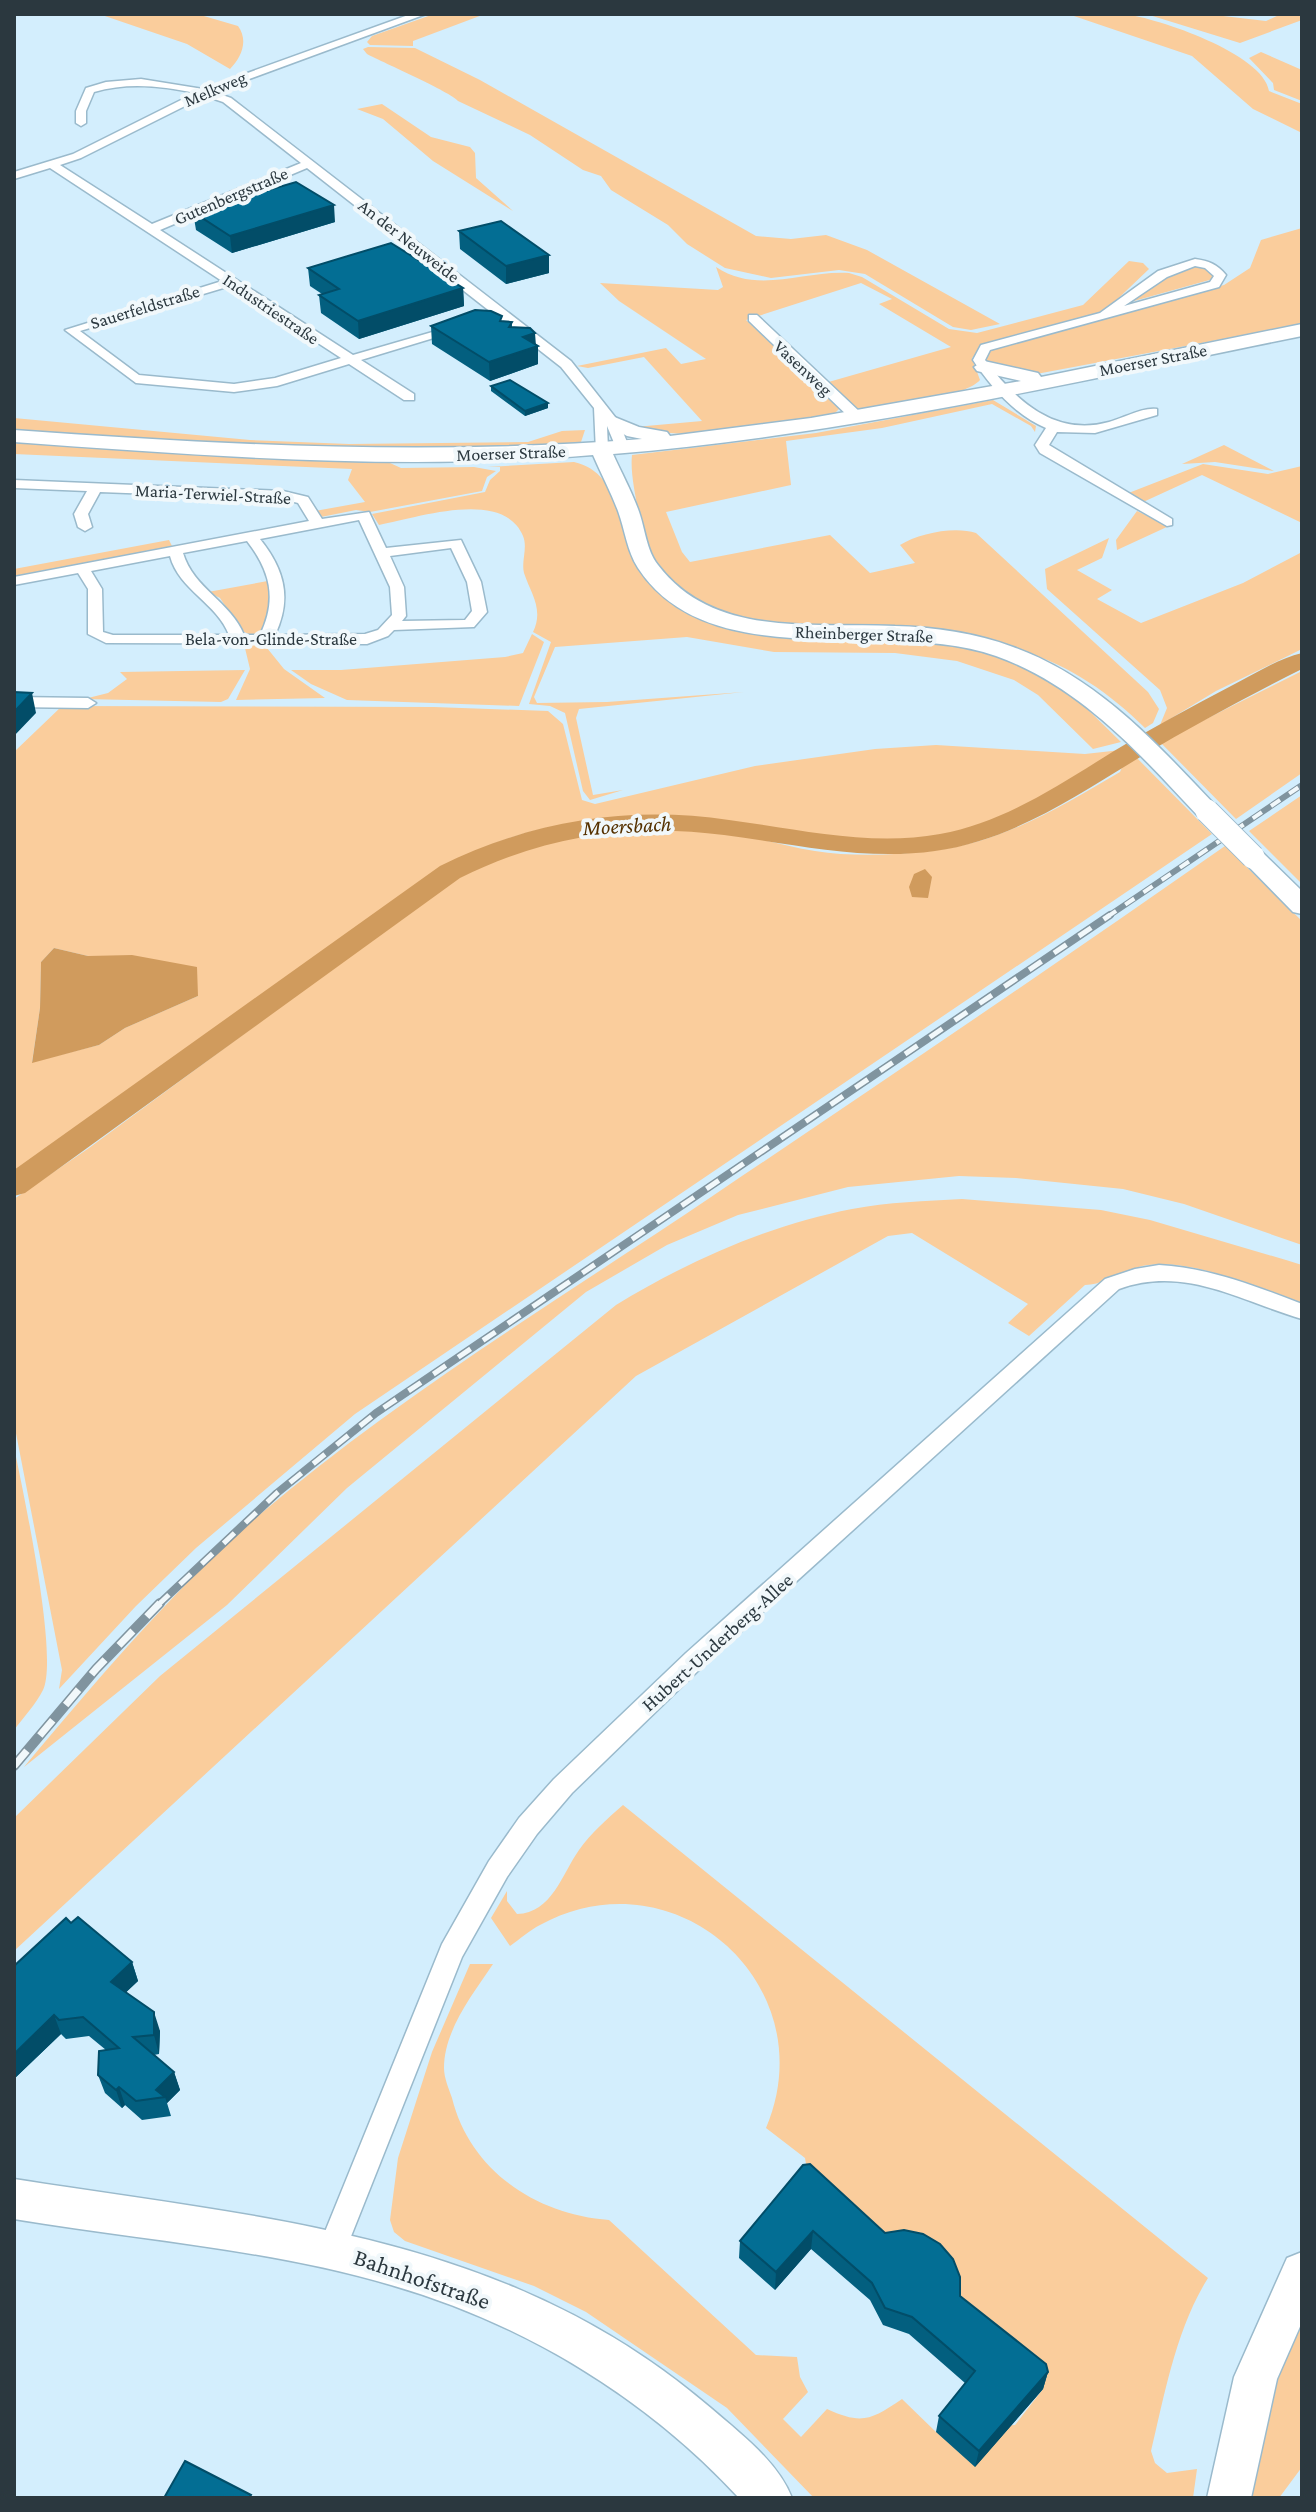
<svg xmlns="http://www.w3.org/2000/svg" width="1316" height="2512" font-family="'Crimson Pro',serif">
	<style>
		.green { fill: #facd9c; fill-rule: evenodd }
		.water { fill: #d09b5d }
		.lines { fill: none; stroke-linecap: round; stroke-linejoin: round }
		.river { fill: #d09b5d; fill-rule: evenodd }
		.street-casing { stroke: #9abacc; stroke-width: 3 }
		.secondary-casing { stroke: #9abacc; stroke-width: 3 }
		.street { fill: #fff; fill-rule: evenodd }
		.secondary { fill: #fff; fill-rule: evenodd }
		.rail-far2-casing { stroke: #80949f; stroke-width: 6 }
		.rail-far1-casing { stroke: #80949f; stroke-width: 8 }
		.rail-casing { stroke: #80949f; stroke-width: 10 }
		.rail-far2 { stroke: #f1f8fb; stroke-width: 4; stroke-dasharray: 11; stroke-linecap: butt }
		.rail-far1 { stroke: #f1f8fb; stroke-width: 5; stroke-dasharray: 15; stroke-linecap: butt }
		.rail { stroke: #f1f8fb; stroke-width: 7; stroke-dasharray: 20; stroke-linecap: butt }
		.secondary-bridge-casing { stroke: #9abacc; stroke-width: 25; stroke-linecap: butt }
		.secondary-bridge { stroke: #fff; stroke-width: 23 }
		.wall { fill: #035f7f }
		.shaded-wall { fill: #024d68 }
		.building { fill: #036e94; stroke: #024d68; stroke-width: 2 }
		.labels { text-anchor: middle; stroke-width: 8; stroke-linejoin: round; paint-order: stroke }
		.far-street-label { font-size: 18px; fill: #2b383f; stroke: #f1f8fb }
		.street-label { font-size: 20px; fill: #2b383f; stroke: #f1f8fb }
		.water-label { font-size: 22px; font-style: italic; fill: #553100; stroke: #f1f8fb }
		.near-street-label { font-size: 24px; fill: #2b383f; stroke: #f1f8fb }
	</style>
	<rect width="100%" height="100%" fill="#d3eefd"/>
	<path class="green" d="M99,14H197L238,26C249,41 241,58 230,69L187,44Z
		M434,14H485L413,41V46L370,45L367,42L372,36Z
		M1068,14C1086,14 1106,12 1124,14C1158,18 1264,54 1269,91L1302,104V133L1253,109L1192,56Z
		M1146,14H1206L1266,21L1281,14H1302V20L1240,43Z
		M368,47L415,48L480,80L756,236L791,239L826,235L867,250L1000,324L971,330L953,327L865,274L839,270L771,278L725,268L687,244L668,225L611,190L601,176L583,170L530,135L458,101C451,92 384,63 367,54L363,49Z
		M1261,52L1302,70V101L1274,90L1273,83L1249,58Z
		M382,104L431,137L470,147L475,153L476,178L513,211L433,161L383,119L357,109Z
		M1302,228V324L1031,375L989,364L986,359L990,350L1224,285L1250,268L1261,240Z
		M1129,261L1143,263L1149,269L1104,312L985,345L972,358L980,380C965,398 871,412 848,407L825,383L951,347L879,304L892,299L861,283L746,320L840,408L833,415C770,425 698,444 635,427L702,421L644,357L588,368L577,366L666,348L681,364L706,359L619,301L600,283L718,290L723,287L716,267C758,295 804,270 849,273L862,277L949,329L977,333L1083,305Z
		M1193,266L1211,270L1213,279L1127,303L1178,268Z
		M993,400L1036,426L1035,432L1031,426L992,404L882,428L786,441L791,485L666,512L682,552L690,562L830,535L870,573L915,563L900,545C919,533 955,526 976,533L1148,692L1159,709L1153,723L1145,728C1113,696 1068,663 1022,652C929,629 753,648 678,589C654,571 645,543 639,515C636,498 630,473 632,455L816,433Z
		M14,418L250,440L349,444L528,442L562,431L585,430L581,442L573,444L455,448L249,447L14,430Z
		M14,443L390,463L401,468L474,467L496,471L487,477L482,491L370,512L356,510L321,517L315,511L365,502L348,480L352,469L14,454Z
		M1224,445L1274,471L1215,462L1182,464Z
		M574,462C620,472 623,531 637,568C653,590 672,602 695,615L958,644L1027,665L1077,699L1121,742L1093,749L1038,695L1014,680L957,661L895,653L774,652L687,637L555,647L534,697L537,703L607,702L744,692L579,709L576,718L593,795L623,790L590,800L583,791L565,713L550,706L529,704L551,642L533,632C544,609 531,594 524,573C521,561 528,548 523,536C503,488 417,518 379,525L372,514L485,492L490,480L500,471V467H487Z
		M1203,464L1268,474L1302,466V523L1202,475L1141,503L1126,494Z
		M1137,511L1169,526L1117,550L1116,540Z
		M1109,538L1102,558L1077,570L1112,590L1097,599L1141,623L1243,583L1302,552V649L1216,691L1160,725L1167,708L1160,690L1047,589L1045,569Z
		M169,540L172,546L14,576V569Z
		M273,580L275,596L263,633L251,635L242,631L220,598L208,592Z
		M532,634L544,642L519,706L347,700L311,684L291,670H341L505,657L523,653Z
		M263,643L284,669L325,698L236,700L250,669L244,644Z
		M245,670L228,699L221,702L84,699L108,693L127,679L120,672Z
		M1302,671V773L1236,819L1160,742Z
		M62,706L434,707L548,711L563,724L582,800L595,804L755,766L875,749L936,745L1085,754L1121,750C1064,786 1009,823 942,835C876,846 814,834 749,824C645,808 544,815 449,863L14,1175V752ZM54,948L88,956L198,996L125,1028L99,1045L32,1062L40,1008L41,962Z
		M1135,756L1212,834L355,1414L196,1548L136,1606L59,1689L62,1670L14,1423V1199L89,1148L445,886C535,831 635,819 738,835C764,839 789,847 815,851C852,857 894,855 931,851C1002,843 1060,807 1120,772L1124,763Z
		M1302,795V884L1249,831Z
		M1225,846L1302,921V1245L1184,1204L1123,1189L1016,1178L959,1176L848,1187L738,1215L667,1245L586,1292L347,1488L227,1605L24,1767C97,1680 172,1591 258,1516C400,1395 560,1299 714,1195C885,1080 1056,964 1225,846Z
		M962,1199L1101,1210L1150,1220L1286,1260L1302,1265V1305C1255,1289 1198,1259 1148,1265C1125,1268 1106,1285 1085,1285L1029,1336L1008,1323L1028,1304L912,1233L888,1236L636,1376L14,1951V1818L160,1676L616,1305C688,1261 769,1225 852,1209C888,1202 926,1201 962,1199Z
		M14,1447C23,1491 59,1657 43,1690C36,1704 23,1718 14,1730Z
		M623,1805L1208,2278C1176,2329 1165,2393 1151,2451L1155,2463L1167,2473L1197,2469L1193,2498H814L727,2408L586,2312L534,2286L405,2241L394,2232L390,2220L398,2158L432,2052L470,1964H493C473,1994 444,2030 444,2068C444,2078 449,2089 452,2098C470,2171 537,2215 609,2220L756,2355L797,2357L800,2377L808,2392L783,2419L801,2437L827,2409C862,2425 871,2420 902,2399L936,2432L1015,2425L1043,2389L901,2248L809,2182L805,2158L766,2128C826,1986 676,1851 540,1925C530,1930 520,1939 510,1946L491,1918L507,1891V1901L517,1914C552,1913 562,1874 579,1850C591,1833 607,1819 623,1805Z
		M1302,2312V2467L1279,2498H1245L1264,2409Z"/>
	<path class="water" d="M925,869L932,877L928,898L912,897L909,887L914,874Z
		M54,948L88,956L132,955L197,967L198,996L125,1028L99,1045L32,1063L40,1008L41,962Z"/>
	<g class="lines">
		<path class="river" d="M1302,653V669C1248,696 1194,725 1142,756C1076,796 1013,840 935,851C864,861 794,844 724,835C630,823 544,836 460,878L25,1193L14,1196V1170L440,866C531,821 628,805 729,820C798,829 870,847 940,834C1005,822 1059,785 1114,751C1152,728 1191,707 1231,686C1253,675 1277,659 1302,653Z"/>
		<g class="street-casing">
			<path id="street" d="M411,14H426L214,92L231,98L571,361L619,422L629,447L627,450H617L607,426L608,449L596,452L594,408L561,367L307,168L160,230L353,355L460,324V330L361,360L414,394V400H404L349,364L277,386L234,392L136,383L65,330L222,281L50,168L14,179V172L73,154L195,93C161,86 128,82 94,92L86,111V123L81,126L76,123V111L86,88L106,82L141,79L203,89ZM205,96L223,102L301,163L152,224L60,165L81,158ZM230,286L341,358L275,378L234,384L139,375L80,331Z
				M1195,259C1209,261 1217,264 1226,275L1219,287L990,350L985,360C1016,401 1055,437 1109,422C1124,418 1142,407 1157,409V415L1095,433L1057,432L1049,445L1172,519V525L1167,526L1040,453L1035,445L1046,428C1016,416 990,386 973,360L981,345L1100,313L1158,271ZM1195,266L1205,268L1214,276L1210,282L1124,306L1167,277Z
				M749,315H757L861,413V419H851L749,321Z
				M14,480L283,491L308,497L322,519L369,512L386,548L461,540L481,582L487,612L474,627L394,630L388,636L367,644L106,643L88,634V589L78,573L14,585V577L309,521L298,503L283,499L100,492L88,514L92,527L85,531L78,527L74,514L87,491L14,488ZM359,520L390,587L392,615L378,630L365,634L275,635C292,599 285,570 260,539ZM247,541C271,572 277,600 260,635H244C231,602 193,588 183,553ZM451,548L467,582L472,611L465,620L402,621L406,616L404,587L390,556ZM170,556C179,590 217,603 229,635H113L103,632L102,589L91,571Z
				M14,697L88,698L96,703L88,708L14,707Z
				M1159,1265C1210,1268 1255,1286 1302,1304V1319C1240,1301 1185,1265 1119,1289L702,1667L572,1793L537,1834L507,1877L462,1957L342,2259L332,2263L322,2259L318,2249L442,1944L489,1861L519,1818L554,1779L686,1653L1105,1279L1135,1269Z"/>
		</g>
		<g class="secondary-casing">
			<path id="secondary" d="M1302,324V336C1074,382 845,435 613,454C621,472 631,490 638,509C645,527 646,550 658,565C714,639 814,622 895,626C934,627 976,633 1013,647C1097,677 1156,743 1216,806L1219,811L1216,816H1198C1139,753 1080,686 996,656C888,617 710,678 638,568C627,551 625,530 618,511C611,492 601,474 593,455C401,471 206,456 14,442V430C224,445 432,456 642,439L627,436L602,422L612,416L639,427L667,432L670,436L811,418L1021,381L977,371L974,367L984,361L1038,373L1041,377Z
				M1253,849L1262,852L1302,891V914L1293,912L1244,862L1240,857Z
				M14,2179C266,2219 508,2233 712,2409C741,2434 778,2462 792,2498H739C646,2397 523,2323 391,2285C269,2249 139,2240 14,2219Z
				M1302,2252V2322L1277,2379L1251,2498H1207L1234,2377L1287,2258Z"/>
		</g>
		<use href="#street" class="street"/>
		<use href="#secondary" class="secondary"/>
		<g class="rail-far2-casing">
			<path id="rail-far2" d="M1107,917L1302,785"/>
		</g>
		<g class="rail-far1-casing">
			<path id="rail-far1" d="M158,1605L277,1493L376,1413L1110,915"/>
		</g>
		<g class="rail-casing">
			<path id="rail" d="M14,1766L96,1669L160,1603"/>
		</g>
		<use href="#rail-far2" class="rail-far2"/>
		<use href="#rail-far1" class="rail-far1"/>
		<use href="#rail" class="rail"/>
		<g class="secondary-bridge-casing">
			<path id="secondary-bridge" d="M1207,811L1253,857"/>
		</g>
		<use href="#secondary-bridge" class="secondary-bridge"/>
	</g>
	<path class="wall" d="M193,212L335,222L232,253L196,230Z
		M459,231L549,273L506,284L460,249Z
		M308,268L463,288L464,306L359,339L321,313L319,295L322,294L310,286Z
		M502,322H512V327L536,344L538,364L490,381L432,344L431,326Z
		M491,386L548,403V408L525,416L491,391Z
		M71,1923L132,1962L138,1981L126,1992L160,2031L159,2054L154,2055L174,2072L180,2090L167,2103L171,2116L142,2120L125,2105L122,2108L105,2093L98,2075L106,2050L89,2036L66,2039L61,2034L14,2079V1966Z
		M803,2165L1048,2372L1043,2389L975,2467L936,2432L939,2416L965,2383L909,2334L883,2325L870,2300L811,2249L775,2290L739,2258L740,2241Z"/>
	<path class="shaded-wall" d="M334,205L335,222L232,253L230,236Z
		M549,255V273L506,284V266Z
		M463,288L464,306L359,339L358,321Z
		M535,333L536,346H538V364L490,381L489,362L523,337Z
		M548,403V408L525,416V411Z
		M32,693L36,713L14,736V712Z
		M132,1962L138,1981L117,2001L111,1982Z
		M154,2012L160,2031L159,2054L154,2035Z
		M54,2015L61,2034L14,2079V2054Z
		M174,2072L180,2090L167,2103L165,2097L156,2090Z
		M119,2087L125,2105L122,2108L116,2090Z
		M813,2231L811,2249L775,2290L776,2272Z
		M1048,2372L1043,2389L975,2467L979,2451Z"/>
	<path class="building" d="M296,182L334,205L230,236L193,212Z
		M501,221L549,255L506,266L459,231Z
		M391,243L463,288L358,321L319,295L339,289L308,268Z
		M475,310L491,311L502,316L500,321L512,322L509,327L530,328L535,333L523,337L538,346L489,362L431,326Z
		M510,380L548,403L525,411L491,386Z
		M14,692L32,693L14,712Z
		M78,1917L132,1962L111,1982L154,2012V2035L133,2037L174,2072L156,2090L165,2097L136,2101L119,2087L116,2090L98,2075L99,2051L119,2048L83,2017L59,2020L54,2015L14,2054V1966L66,1918L71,1923Z
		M810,2164L885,2233L904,2230L923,2234L940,2244L953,2259L960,2277V2296L1046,2364L1048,2372L979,2451L939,2416L975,2371L912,2317L885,2308L872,2283L813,2231L776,2272L740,2241L803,2165Z
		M185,2461L251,2495L249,2498H164Z"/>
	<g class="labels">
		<g class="far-street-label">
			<text transform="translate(215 89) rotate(-23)" y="6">Melkweg</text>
			<text transform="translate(231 196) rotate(-23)" y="6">Gutenbergstraße</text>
			<text transform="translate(409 241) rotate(38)" y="6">An der Neuweide</text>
			<text transform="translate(145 307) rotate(-17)" y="6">Sauerfeldstraße</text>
			<text transform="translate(271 309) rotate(34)" y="6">Industriestraße</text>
			<text transform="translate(1153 360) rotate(-11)" y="6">Moerser Straße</text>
			<text transform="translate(803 368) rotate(43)" y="6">Vasenweg</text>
			<text transform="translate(511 453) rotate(-2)" y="6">Moerser Straße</text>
			<text transform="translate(213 494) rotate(3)" y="6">Maria-Terwiel-Straße</text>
			<text transform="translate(864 634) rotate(2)" y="6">Rheinberger Straße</text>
			<text x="271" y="645">Bela-von-Glinde-Straße</text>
		</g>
		<g class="street-label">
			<text transform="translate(717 1642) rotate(-42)" y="7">Hubert-Underberg-Allee</text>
		</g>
		<g class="water-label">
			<text transform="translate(627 825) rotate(-3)" y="8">Moersbach</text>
		</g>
		<g class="near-street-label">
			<text transform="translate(422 2279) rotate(19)" y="8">Bahnhofstraße</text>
		</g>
	</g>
	<rect width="1316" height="2512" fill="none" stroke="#2b383f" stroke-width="32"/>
</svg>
